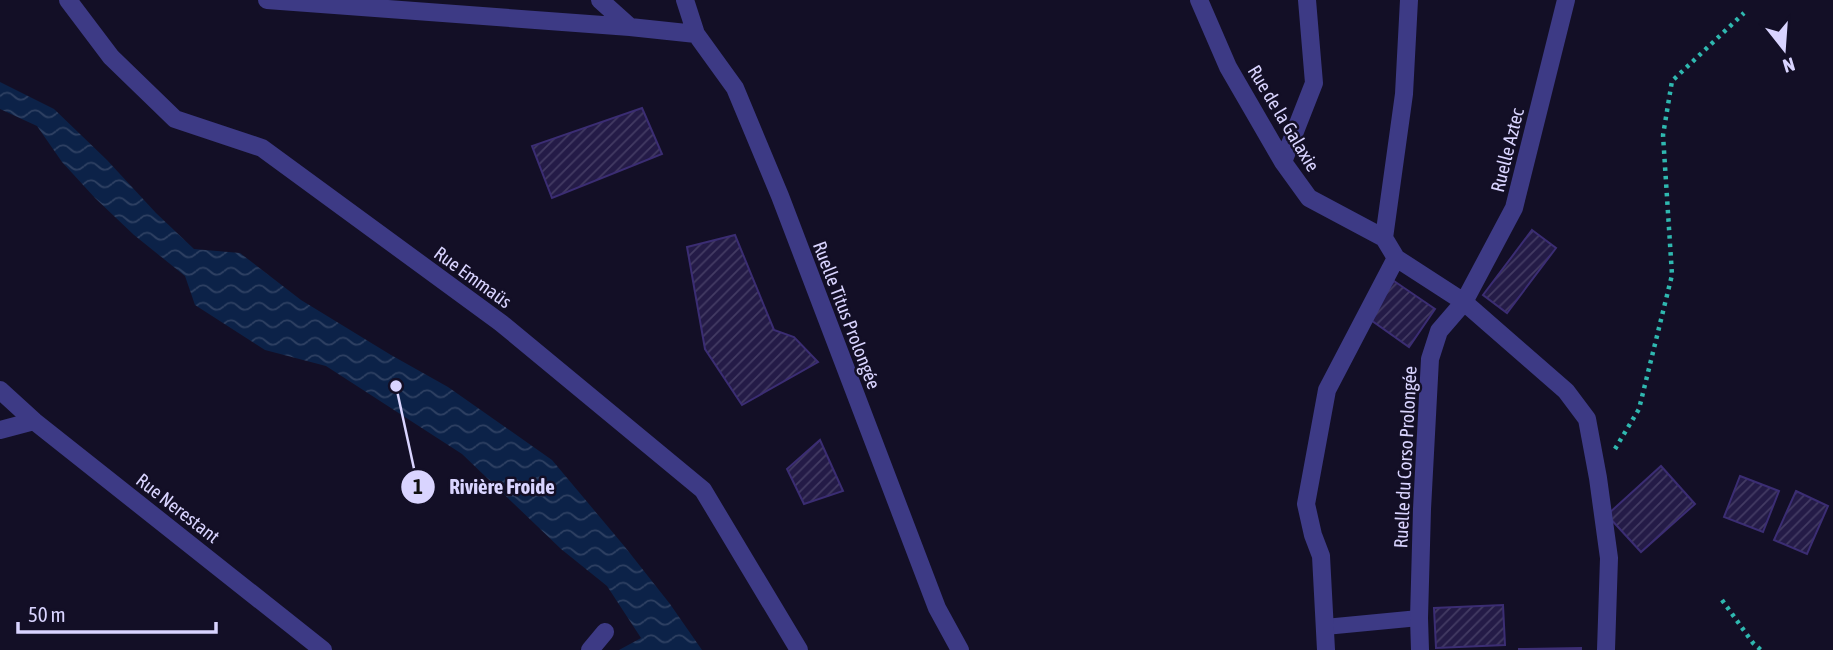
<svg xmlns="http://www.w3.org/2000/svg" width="1833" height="650" font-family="'Asap Condensed',sans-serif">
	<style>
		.water { fill: url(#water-waves) }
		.building { fill: url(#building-hatch); stroke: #3b2d73; stroke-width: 2 }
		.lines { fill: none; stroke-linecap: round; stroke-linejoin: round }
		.path { stroke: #2fb8b0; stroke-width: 4.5; stroke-dasharray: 3.5 5; stroke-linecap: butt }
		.lane { stroke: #3d3a85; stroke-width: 16 }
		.street { stroke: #3d3a85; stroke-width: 18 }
		.labels { text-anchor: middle; stroke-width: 5; stroke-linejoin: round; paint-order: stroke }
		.street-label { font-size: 19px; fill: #d9d4ff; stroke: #130f26 }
		.leader { fill: none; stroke: #d9d4ff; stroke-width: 2.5 }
		.callout-dot { fill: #d9d4ff; stroke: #130f26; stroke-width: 2.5 }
		.mark-label { font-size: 21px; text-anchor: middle; font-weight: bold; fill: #111 }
		.callout-label { font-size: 21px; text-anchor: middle; font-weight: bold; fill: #d9d4ff; stroke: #130f26; stroke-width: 5; stroke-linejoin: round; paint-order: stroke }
	</style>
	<defs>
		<pattern id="water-waves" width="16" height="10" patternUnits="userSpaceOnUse" patternTransform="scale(1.75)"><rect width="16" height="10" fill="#0c2248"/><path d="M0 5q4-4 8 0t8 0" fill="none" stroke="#2f4163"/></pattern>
		<pattern id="building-hatch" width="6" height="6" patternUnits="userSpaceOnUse" patternTransform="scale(1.75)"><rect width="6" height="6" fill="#241b47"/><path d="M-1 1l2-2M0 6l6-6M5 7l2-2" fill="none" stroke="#433b63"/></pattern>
	</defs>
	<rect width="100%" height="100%" fill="#130f26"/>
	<path class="water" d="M0,82L54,109L107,160L156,213L194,249L240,253L301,300L391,355L448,387L552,460L625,547L670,604L702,650H619L641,638L607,586L561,549L462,454L326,366L265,350L195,305L185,276L134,235L95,198L62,162L37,126L0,109Z"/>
	<path class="building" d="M642,108L662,154L552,198L532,146Z
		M1532,230L1556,248L1507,313L1483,295Z
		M735,235L774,330L794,337L818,362L742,405L705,349L687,247Z
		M1394,281L1435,309L1409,347L1368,318Z
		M820,440L843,491L804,504L787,469Z
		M1661,466L1695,504L1641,552L1607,515Z
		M1740,476L1779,491L1763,532L1724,517Z
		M1796,491L1828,506L1807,554L1774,540Z
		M1503,605L1505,645L1436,648L1434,608Z
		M1581,648V650H1519V649Z"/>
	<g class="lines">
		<path class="path" d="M1615,449L1639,409L1672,275L1663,135L1672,81L1744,13
			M1722,600L1753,643L1761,650"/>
		<path class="lane" d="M1325,627L1419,618"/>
		<path class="street" d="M68,0L111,57L175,119L262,148L501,323L703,490L799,650
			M267,0L630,27L696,34
			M600,0L630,27
			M685,0L696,34L735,88L780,196L937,608L960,650
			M1199,0L1228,67L1283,162L1309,198L1384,238L1396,258L1464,302L1514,208L1566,0
			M1283,162L1314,83L1307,0
			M1384,238L1404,94L1409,0
			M0,390L34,421
			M0,430L34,421L323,650
			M590,650L605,632
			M1326,650L1321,556L1313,535L1306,504L1327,390L1396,258
			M1420,650L1419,618L1422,509L1430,359L1439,331L1464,302L1566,391L1587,419L1598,478L1609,558L1606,650"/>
	</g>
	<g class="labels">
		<g class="street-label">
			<text transform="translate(1284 118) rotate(59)" y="7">Rue de la Galaxie</text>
			<text transform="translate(1507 150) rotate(-76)" y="7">Ruelle Aztec</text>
			<text transform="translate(473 277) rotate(36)" y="7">Rue Emmaüs</text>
			<text transform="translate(847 315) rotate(69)" y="7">Ruelle Titus Prolongée</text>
			<text transform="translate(1405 457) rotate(-87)" y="7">Ruelle du Corso Prolongée</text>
			<text transform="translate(178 508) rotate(38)" y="7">Rue Nerestant</text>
		</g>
	</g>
	<path class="leader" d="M396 386L418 487"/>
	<g class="callout-dot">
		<circle cx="396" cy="386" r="7"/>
		<circle cx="418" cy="487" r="18"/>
	</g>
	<g class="mark-label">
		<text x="418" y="494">1</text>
	</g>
	<g class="callout-label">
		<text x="502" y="494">Rivière Froide</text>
	</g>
	<g transform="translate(1784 49) rotate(163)" stroke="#130f26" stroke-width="5" paint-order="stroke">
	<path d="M0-5L12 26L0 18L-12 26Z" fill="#d9d4ff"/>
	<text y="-10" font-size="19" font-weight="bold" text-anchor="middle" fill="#d9d4ff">N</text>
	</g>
	<path d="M18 622v10h198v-10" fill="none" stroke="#d9d4ff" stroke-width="3.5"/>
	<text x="28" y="622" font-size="21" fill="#d9d4ff" stroke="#130f26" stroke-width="5" paint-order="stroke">50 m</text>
</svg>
